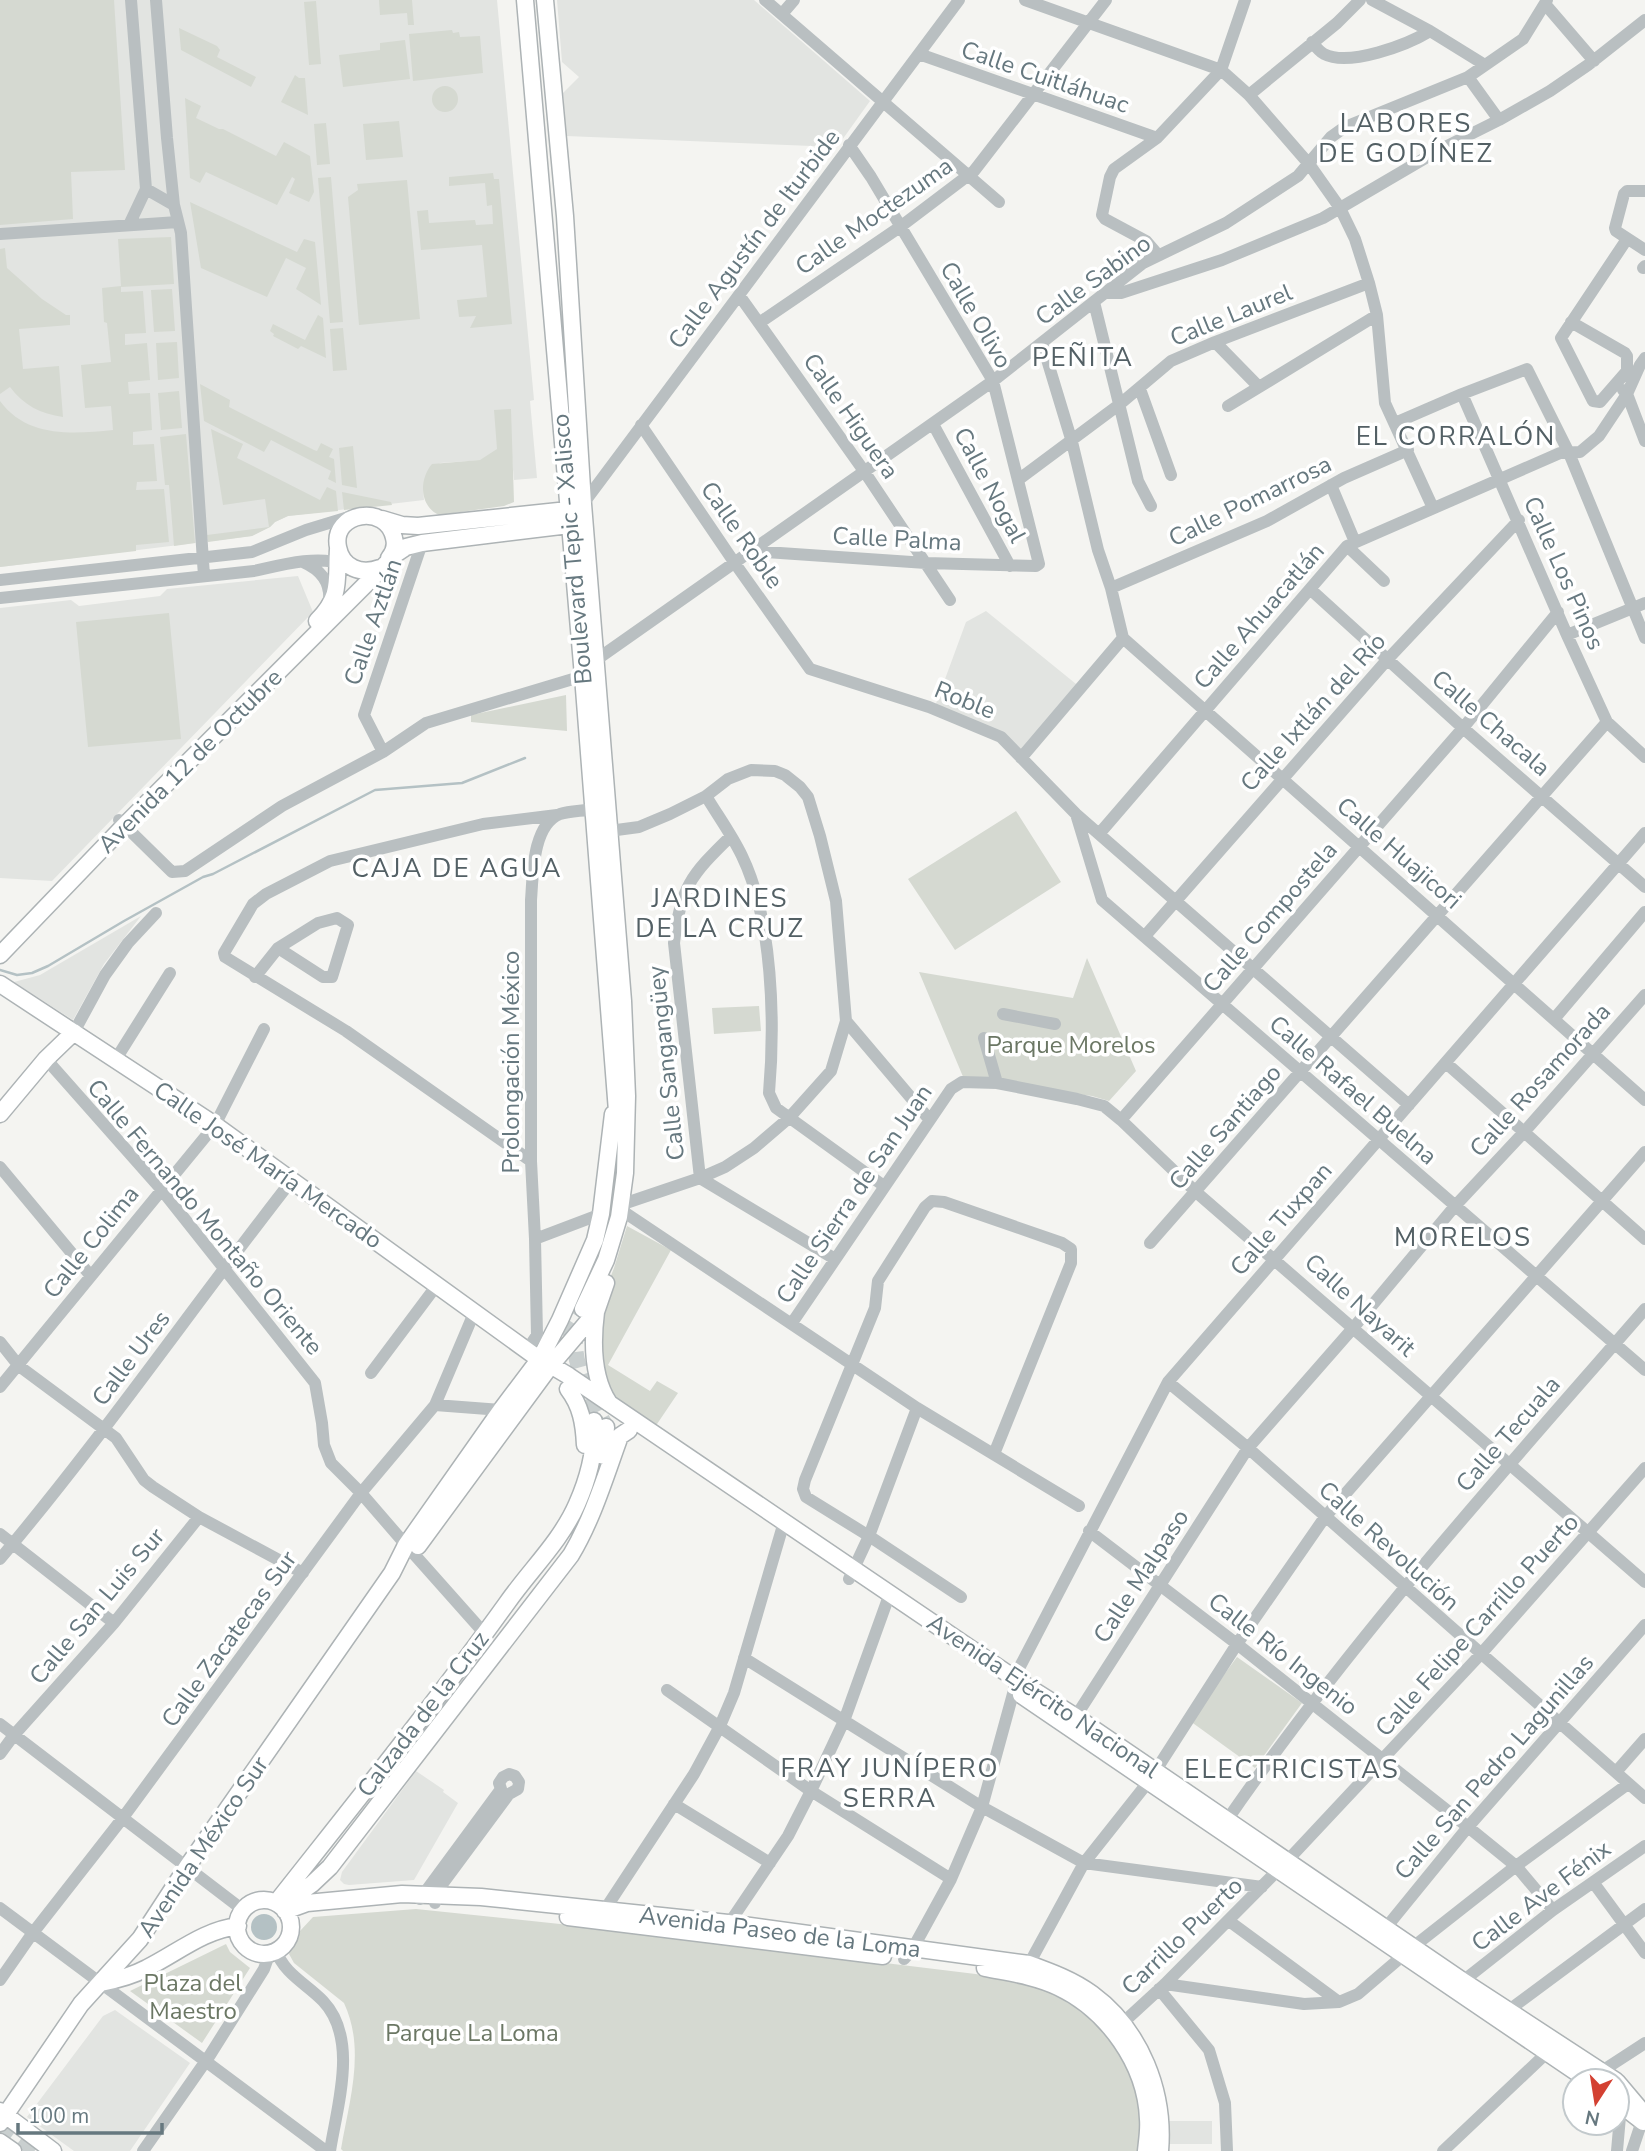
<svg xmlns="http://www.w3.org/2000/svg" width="1645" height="2151" font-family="'Nunito Sans',sans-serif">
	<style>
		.built { fill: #e2e4e1 }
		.green { fill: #d5d9d1 }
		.water { fill: #b4c1c4 }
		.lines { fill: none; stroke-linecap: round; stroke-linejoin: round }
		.stream { stroke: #b4c1c4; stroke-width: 2.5 }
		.major-tunnel { stroke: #c9cfcf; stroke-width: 16; stroke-dasharray: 16 8; stroke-linecap: butt }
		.highway-tunnel { stroke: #c9cfcf; stroke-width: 18; stroke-dasharray: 18 9; stroke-linecap: butt }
		.major-casing { stroke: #adb3b5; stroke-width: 19 }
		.minor { stroke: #b9bfc1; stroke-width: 12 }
		.major { stroke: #fff; stroke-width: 16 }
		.labels { text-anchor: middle; stroke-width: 7; stroke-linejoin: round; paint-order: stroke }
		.street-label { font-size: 24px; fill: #66787f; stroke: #fff }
		.park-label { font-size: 24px; fill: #6b7764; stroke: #fff }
		.neighbourhood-label { font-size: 26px; letter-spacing: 2px; fill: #536065; stroke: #fff }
	</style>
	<rect width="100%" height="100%" fill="#f4f4f1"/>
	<path class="built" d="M0,0H497L534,400L530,401L537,478L514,480L512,458L440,463L423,489L424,500L288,516L275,522L270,527L252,536L0,567Z
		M557,0H754L870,101L837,147L566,136L563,93L579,77L562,62Z
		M298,576L313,612L52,881L0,878V608L71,600L79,606L160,596L167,589Z
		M986,611L1081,688L1021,758L1001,737L934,709L966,622Z
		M141,916L104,964L73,1020L14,982L40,975Z
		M416,1771L444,1790L443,1792L458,1803L414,1880L349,1885L344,1884L340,1880L342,1872Z
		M115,2010L190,2063L130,2151H74L27,2117L103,2016Z
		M1164,2121H1212V2144H1164Z"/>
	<path class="green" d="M0,0H114L125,170L71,172L73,219L0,225Z
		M379,0H412L414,25H408L407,13L380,15Z
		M316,1L321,64L309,65L304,2Z
		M179,28L217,46L220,50L217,57L256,77L251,87L181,50Z
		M452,30L453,33L459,32L460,37L480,36L483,73L413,81L409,34Z
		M405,40L410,79L343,87L339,55L380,50V43Z
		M295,75L299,78H305L308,115L281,102Z
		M432 99a13 13 0 1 1 26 0a13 13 0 1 1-26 0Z
		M185,98L201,106L196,118L219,129H223L276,156L284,142L310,156L314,192L309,202L289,193L295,179L292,177L277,205L206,172L200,183L190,178Z
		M399,121L403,157L366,160L363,124Z
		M326,123L330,164L317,165L314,124Z
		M493,173L494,179H499L512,324L470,328L476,316L459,317L457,300L487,297L482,245L421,250L417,211L428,210L429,223L475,220L476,225L493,224L492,205L487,206L485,183L449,186V177Z
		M331,177L343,322L330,323L318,178Z
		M407,180L420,319L359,325L348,197L358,190L357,184Z
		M190,202L297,252L304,239L315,242L321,305L296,289L306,268L286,258L267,297L201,268Z
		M171,237L174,284L121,287V292L143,291L146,333L125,334V345L147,343L150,380L128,382L129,394L150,393L152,430L133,432V445L154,444L157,481L137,482L136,490L164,489L169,542L136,545V551L0,567V401C27,438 73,434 113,430L111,406L85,408L81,365L111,362L107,323L104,322L102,288L121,286L118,239Z
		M5,248L7,268L42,299L66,315H70V325L19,329L23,369L59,366L63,417C41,414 23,405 10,387L0,394V249Z
		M172,289L175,331L154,332L151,290Z
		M318,315L323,318L326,358L301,346L298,349L273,336L274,334L270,331L273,324L305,340Z
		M343,328L347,370L333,371L330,329Z
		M177,342L179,378L158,380L156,343Z
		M200,384L230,400L229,407L314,450L317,451L321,443L333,449L329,457L334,459L336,483L328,479L331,471L271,440L264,452L204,421Z
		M179,391L182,428L161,430L158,393Z
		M511,409L514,502L504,506L439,515C419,506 419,479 432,464L480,460L497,449L494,410Z
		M211,429L243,444L237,458L320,500L327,487L336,491L338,511L288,516L275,522L270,527L252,536L208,542L207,535L269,527L265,499L223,505Z
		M186,434L195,543L174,546L169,485H165L160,437Z
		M353,446L357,488L342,485L339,448Z
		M342,492L391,502L392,505L344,510Z
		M169,613L181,739L88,747L76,622Z
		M566,695L567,731L471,722V715Z
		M1016,811L1061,882L955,950L908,879Z
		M1087,958L1136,1071L1109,1101L1092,1096L964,1079L919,972L1073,998Z
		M759,1006L761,1031L714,1034L712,1008Z
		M627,1226L671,1250L608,1365L650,1391L657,1381L678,1393L655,1427L600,1392L603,1296L614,1268Z
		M1237,1657L1302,1703L1255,1768L1190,1721Z
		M416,1909L598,1928L992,1976L1030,1983L1059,1993L1085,2010L1124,2054L1144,2115L1142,2151H343L341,2149C349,2101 366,2050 344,2003L294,1963L289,1954L300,1931L313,1917Z
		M226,1944L230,1952L250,1968L202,2043L130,1991Z"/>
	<path class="water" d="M251 1927a13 13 0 1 1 26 0a13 13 0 1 1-26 0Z"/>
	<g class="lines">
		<path class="stream" d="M0,970L17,975L32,973L48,966L124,921L203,877L213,874L375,790L462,783L525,758"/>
		<path class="major-tunnel" d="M576,1328C570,1364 590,1396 606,1427
			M549,1355L575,1313"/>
		<path class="highway-tunnel" d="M0,2122L38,2151"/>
		<g class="major-casing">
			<path id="major" d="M525,0L583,676L618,1124
				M545,0L565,216L583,504L623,1001L627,1096L625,1173L619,1217L606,1260L583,1309
				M382,519L402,525L418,526L568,510L578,506
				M380,568C361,575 342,568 338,547C331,512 387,503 394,538C396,545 394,552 389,558
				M317,621C342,596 336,581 338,549
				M0,955L124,826L397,553L406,547L422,543L569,525
				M0,984L215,1125L532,1354L569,1376L1014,1678L1076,1717L1463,1981L1616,2081
				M0,1114L46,1059L74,1032
				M596,1312C592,1343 592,1377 609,1403
				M568,1389C581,1406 584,1423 585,1445
				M604,1456L606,1427
				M418,1546L551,1365L596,1312L606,1283
				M1021,1695L1589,2081
				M237 1927a27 27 0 1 1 54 0a27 27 0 1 1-54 0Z
				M276,1903C354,1804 433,1706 507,1603C530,1570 561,1541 577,1504C589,1477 596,1450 594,1421
				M282,1905L312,1884L330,1867L571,1555C593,1518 605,1477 620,1436L629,1430
				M285,1911L307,1903L402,1894L481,1897L728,1923L1029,1964C1051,1972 1073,1980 1092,1994C1141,2030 1165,2092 1160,2151
				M568,1917L883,1956
				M985,1968C1010,1973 1035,1976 1058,1987C1107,2010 1146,2064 1148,2119C1149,2129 1147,2141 1146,2151
				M100,1983C117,1980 132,1976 147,1968C177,1953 204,1930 238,1926
				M1617,2082L1645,2115
				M1617,2102L1643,2122
				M0,2111L53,2151
				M0,2123L81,2004L140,1939L187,1867L392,1573L406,1545L501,1410L541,1357L560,1320L595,1240L601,1214L613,1114
				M0,2142L13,2151"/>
		</g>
		<path class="minor" d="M131,0L146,189L174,205
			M156,0L167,138L174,205L181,233L204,576
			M765,0L999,202
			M1025,0L1221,70L1249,95L1309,164L1340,208L1355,239L1369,283L1377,315L1385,403L1433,508
			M1372,0L1430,31L1485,65
			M1545,4L1594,61
			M782,14L794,0
			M1312,42C1315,46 1320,52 1324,54C1349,67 1407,45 1430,31
			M919,54L1157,138
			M1468,77L1499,120
			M1249,95L1337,23L1360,0
			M1645,191H1627L1624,194L1615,228L1616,231L1645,250
			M129,225L146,189
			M0,234L178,222
			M1158,255L1146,241L1105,219L1102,215L1110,177L1114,169L1157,138L1221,70L1245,0
			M1643,268L1645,266
			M1105,293H1121L1222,260L1323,218L1439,150L1499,120L1550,91L1588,65L1645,20
			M739,295L864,471L950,600
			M1094,302L1138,481L1151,506
			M1571,322L1625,353L1627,356V371L1600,402L1593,401L1561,338L1627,239
			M759,323L900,227L974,171L1106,0
			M1215,342L1259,387
			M1042,343L1072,442L1098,550L1111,588L1123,638
			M1140,389L1171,475
			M1623,390L1627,394L1645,441
			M1462,394L1567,635L1607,722L1645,757
			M1228,406L1377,315
			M1395,423L1462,394L1527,369L1569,453L1645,638
			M933,424L1010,566
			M641,425L734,562L810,669L929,707L1001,737L1076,814L1409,1105
			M1018,480L1120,404L1171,361L1215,342L1369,283
			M1331,485L1355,542
			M583,504L959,0
			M1347,546L1384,581
			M752,551L926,563L1036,566L1039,564L993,381L871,177L849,145
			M303,562C321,570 331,582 329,602
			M0,580L252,552L306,530L352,516
			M1111,588L1267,521L1344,478L1408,450
			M1310,589L1463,728L1645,887
			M0,598L254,571C281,565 316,555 343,564
			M1567,635L1645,603
			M1123,638L1645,1100
			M596,660L993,381L1143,263L1226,223L1298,176L1331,137L1345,127L1468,77L1523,39L1547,0
			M383,752L364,715L422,543
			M1021,758L1123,638
			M706,796C718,816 732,835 742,856C773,920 775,1023 769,1093L776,1108L884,1186
			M1076,814L1102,900L1645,1370
			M119,820L172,872L185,871L282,806L383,752L426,723L583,676
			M1099,834L1347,546L1560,453L1580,452L1599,436L1627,394L1640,365L1645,358
			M730,837C691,875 680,888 674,943L700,1178L835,1259
			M1145,936L1387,660L1519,520
			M255,977L278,948L318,923L337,918L348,925L332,977H323L278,948
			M1003,1014L1055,1024
			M1555,1018L1645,912
			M846,1021L929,1119
			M74,1032L105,975L128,943L156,913
			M984,1038L997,1083
			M46,1059L161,1189L315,1383L322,1423L324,1445L331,1463L361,1493L406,1545
			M116,1059L170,973
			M1446,1063L1645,1239
			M1121,1120L1463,728L1558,612
			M531,1161L346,1031L225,957L224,953L253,904L266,894L330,861L483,824L557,815
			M0,1167L90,1275
			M624,1212L917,1408L1079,1506
			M535,1239L601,1214
			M1150,1243L1607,722
			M792,1323L951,1089L962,1082L997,1083L1077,1099L1104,1106L1121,1120L1196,1192L1645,1582
			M0,1342L19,1366L116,1438L144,1480L153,1487L199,1517L303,1573
			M527,1350L537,1335L535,1239L531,1161V900C533,876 532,825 560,814C570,811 583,811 593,809L609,831L639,827L670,814L706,796L728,779L751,770L775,771L785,775L800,787L808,797L820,836L836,901L846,1021L831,1071L789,1118L754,1148L725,1167L700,1178L626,1203
			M371,1373L437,1285
			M1168,1382L1248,1448L1645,1798
			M0,1387L215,1125L264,1029
			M435,1405L501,1410
			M1089,1531L1237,1644L1468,1827L1516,1866L1553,1910
			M0,1534L114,1623
			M413,1553L485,1634
			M0,1559C103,1437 194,1305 292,1180
			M849,1579L869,1536L917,1408
			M961,1597L869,1536L806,1497L803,1489L805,1480L875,1308L878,1281L925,1207L932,1201L944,1202L1062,1243L1071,1249V1263L994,1454
			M744,1658L982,1807L1084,1863L1262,1887
			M667,1690L811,1791L951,1879
			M0,1724L243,1910
			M1071,1724L1248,1448L1354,1327L1455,1206L1525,1131L1645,995
			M0,1754L14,1735L114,1623L199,1517
			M1616,1772L1645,1739
			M674,1804L770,1863
			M1223,1826C1349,1642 1499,1477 1645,1309
			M1593,1882L1645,1953
			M420,1899L501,1789L499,1783L503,1777L509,1774L515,1776L519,1782L518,1789L509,1794L435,1894V1903
			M0,1908L326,2151
			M600,1917L694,1774L720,1726L734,1693L784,1522
			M1229,1921L1339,2002
			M726,1928L788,1836L811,1791L844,1721L890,1593
			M1380,1935L1468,1827L1645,1625
			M276,1950C283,1973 308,1985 323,2001C359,2039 337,2106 330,2151
			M904,1959L912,1950L951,1879L982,1807L1014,1690V1678L1168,1382L1645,833
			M1029,1964L1084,1863L1149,1781L1237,1644L1325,1517L1645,1152
			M0,1980L32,1934L122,1819L361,1493L435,1405L474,1313
			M1463,1981L1553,1910L1645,1846
			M1165,1984L1304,2004L1339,2002L1358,1994L1413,1947L1516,1866L1628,1784
			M1159,1989L1209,2050L1225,2103L1227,2151
			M1509,2010L1645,1909
			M1116,2029L1165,1984L1287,1861L1480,1655L1645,1468
			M1597,2077L1602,2071L1645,2043
			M143,2151L210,2055L264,1969L270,1952
			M1443,2151L1552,2048
			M1617,2151L1621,2105L1623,2098
			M1632,2151L1644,2115"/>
		<use href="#major" class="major"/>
	</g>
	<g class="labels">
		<g class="street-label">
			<text transform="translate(1045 77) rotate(19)" y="8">Calle Cuitláhuac</text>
			<text transform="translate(874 216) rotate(-35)" y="8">Calle Moctezuma</text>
			<text transform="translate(754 239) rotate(-53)" y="8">Calle Agustín de Iturbide</text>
			<text transform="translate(1093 280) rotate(-36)" y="8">Calle Sabino</text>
			<text transform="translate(976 315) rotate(60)" y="8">Calle Olivo</text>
			<text transform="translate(1231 315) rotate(-22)" y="8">Calle Laurel</text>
			<text transform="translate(851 416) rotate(55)" y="8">Calle Higuera</text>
			<text transform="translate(990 485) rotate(62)" y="8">Calle Nogal</text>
			<text transform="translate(1250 501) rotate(-26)" y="8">Calle Pomarrosa</text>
			<text transform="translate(742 535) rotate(55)" y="8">Calle Roble</text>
			<text transform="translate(897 539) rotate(3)" y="8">Calle Palma</text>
			<text transform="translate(572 549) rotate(-95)" y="8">Boulevard Tepic - Xalisco</text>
			<text transform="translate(1564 573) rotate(66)" y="8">Calle Los Pinos</text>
			<text transform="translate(1259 616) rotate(-49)" y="8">Calle Ahuacatlán</text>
			<text transform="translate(373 622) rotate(-71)" y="8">Calle Aztlán</text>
			<text transform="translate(965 700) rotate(22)" y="8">Roble</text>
			<text transform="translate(1313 712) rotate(-48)" y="8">Calle Ixtlán del Río</text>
			<text transform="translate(1491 723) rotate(41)" y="8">Calle Chacala</text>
			<text transform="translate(190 761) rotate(-45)" y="8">Avenida 12 de Octubre</text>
			<text transform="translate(1399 853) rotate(41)" y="8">Calle Huajicori</text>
			<text transform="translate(1270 917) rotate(-49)" y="8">Calle Compostela</text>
			<text transform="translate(511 1062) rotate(-90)" y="8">Prolongación México</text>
			<text transform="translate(666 1063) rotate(-96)" y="8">Calle Sangangüey</text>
			<text transform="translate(1540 1080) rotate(-48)" y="8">Calle Rosamorada</text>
			<text transform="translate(1353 1090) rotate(41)" y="8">Calle Rafael Buelna</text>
			<text transform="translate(1225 1127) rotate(-49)" y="8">Calle Santiago</text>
			<text transform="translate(268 1165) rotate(35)" y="8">Calle José María Mercado</text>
			<text transform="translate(854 1194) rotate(-56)" y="8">Calle Sierra de San Juan</text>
			<text transform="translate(205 1217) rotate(50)" y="8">Calle Fernando Montaño Oriente</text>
			<text transform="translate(1281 1219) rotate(-49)" y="8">Calle Tuxpan</text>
			<text transform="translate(91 1242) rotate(-51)" y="8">Calle Colima</text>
			<text transform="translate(1360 1305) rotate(42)" y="8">Calle Nayarit</text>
			<text transform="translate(131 1358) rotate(-53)" y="8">Calle Ures</text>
			<text transform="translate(1508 1434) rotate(-49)" y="8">Calle Tecuala</text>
			<text transform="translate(1389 1546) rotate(42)" y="8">Calle Revolución</text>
			<text transform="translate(1141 1576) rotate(-57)" y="8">Calle Malpaso</text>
			<text transform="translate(97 1606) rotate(-50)" y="8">Calle San Luis Sur</text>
			<text transform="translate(1477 1625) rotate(-48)" y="8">Calle Felipe Carrillo Puerto</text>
			<text transform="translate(229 1639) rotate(-54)" y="8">Calle Zacatecas Sur</text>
			<text transform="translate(1283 1654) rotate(38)" y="8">Calle Río Ingenio</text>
			<text transform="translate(1043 1696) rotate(34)" y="8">Avenida Ejército Nacional</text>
			<text transform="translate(423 1714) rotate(-53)" y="8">Calzada de la Cruz</text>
			<text transform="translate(1494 1767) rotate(-49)" y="8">Calle San Pedro Lagunillas</text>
			<text transform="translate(203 1847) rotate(-56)" y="8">Avenida México Sur</text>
			<text transform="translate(1541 1896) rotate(-37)" y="8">Calle Ave Fénix</text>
			<text transform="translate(780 1932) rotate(7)" y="8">Avenida Paseo de la Loma</text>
			<text transform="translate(1182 1936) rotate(-44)" y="8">Carrillo Puerto</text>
		</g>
		<g class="park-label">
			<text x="1071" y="1053">Parque Morelos</text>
			<text x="193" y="1991">Plaza del<tspan x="193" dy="28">Maestro</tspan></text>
			<text x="472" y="2041">Parque La Loma</text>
		</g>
		<g class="neighbourhood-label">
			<text x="1406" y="132">LABORES<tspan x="1406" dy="30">DE GODÍNEZ</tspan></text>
			<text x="1083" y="366">PEÑITA</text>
			<text x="1456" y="445">EL CORRALÓN</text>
			<text x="457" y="877">CAJA DE AGUA</text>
			<text x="720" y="907">JARDINES<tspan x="720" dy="30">DE LA CRUZ</tspan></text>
			<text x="1463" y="1246">MORELOS</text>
			<text x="890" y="1777">FRAY JUNÍPERO<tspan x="890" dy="30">SERRA</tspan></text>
			<text x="1292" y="1778">ELECTRICISTAS</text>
		</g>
	</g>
	<g transform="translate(1596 2102) rotate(192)"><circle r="33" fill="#ffffff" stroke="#c2c9cc" stroke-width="2"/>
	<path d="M0-5L12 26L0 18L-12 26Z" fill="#d34132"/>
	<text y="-10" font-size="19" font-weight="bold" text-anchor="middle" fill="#66787f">N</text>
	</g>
	<path d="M18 2123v10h144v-10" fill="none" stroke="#66787f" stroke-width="3.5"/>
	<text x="28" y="2123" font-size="21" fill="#66787f" stroke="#ffffff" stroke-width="5" paint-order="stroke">100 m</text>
</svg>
